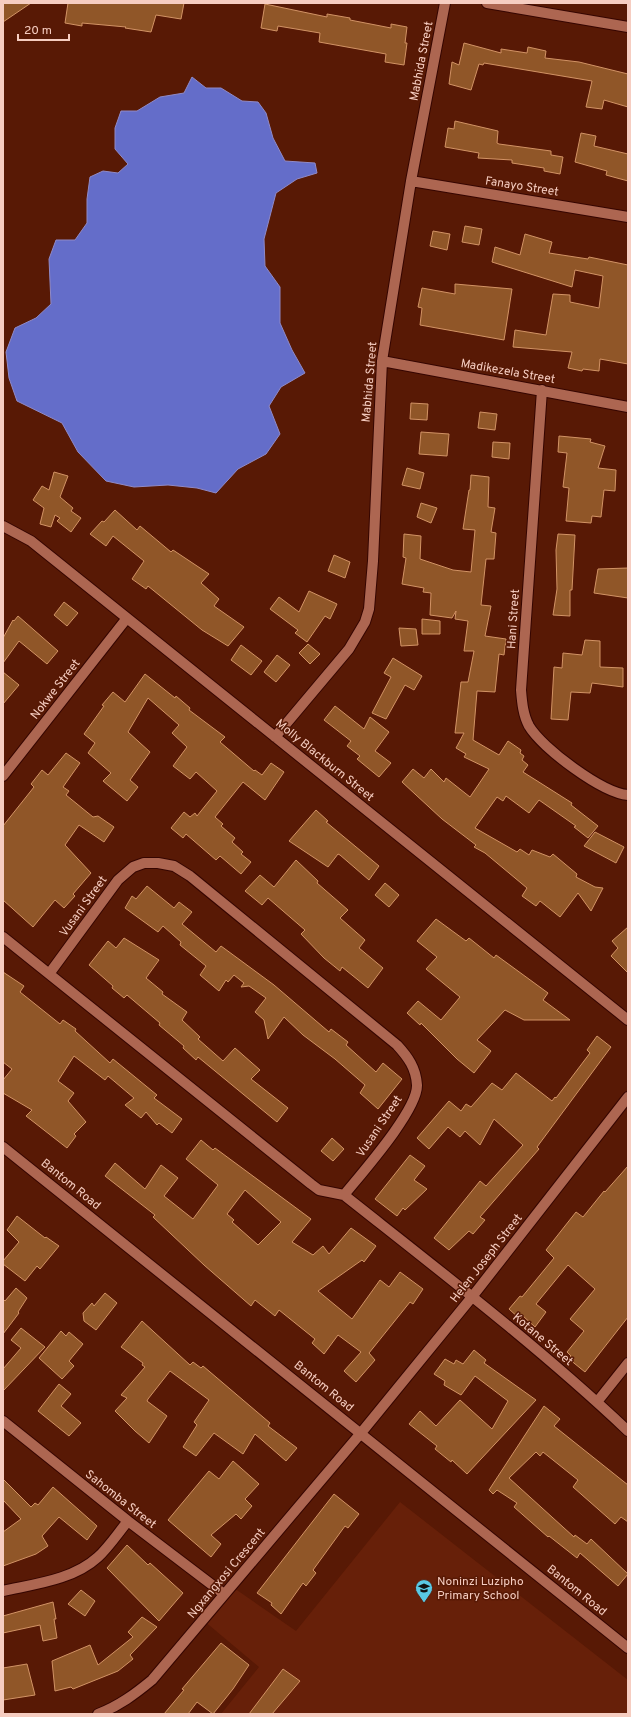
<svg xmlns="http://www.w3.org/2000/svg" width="631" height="1717" font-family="Overpass,sans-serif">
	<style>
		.built { fill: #672009 }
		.water { fill: #646dc9; stroke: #908ac7 }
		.building { fill: #905628; stroke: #d29365; fill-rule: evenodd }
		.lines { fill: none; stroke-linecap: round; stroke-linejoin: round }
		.minor-casing { stroke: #350500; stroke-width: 12 }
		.minor { stroke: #ad6651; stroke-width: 10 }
		.labels { text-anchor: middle; stroke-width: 3; stroke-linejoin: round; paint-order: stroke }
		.street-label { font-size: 12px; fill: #f6cdc1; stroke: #581905 }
		.poi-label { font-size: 12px; fill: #f6cdc1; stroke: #581905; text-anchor: start }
	</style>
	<rect width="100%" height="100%" fill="#581905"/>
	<path class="built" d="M400,1502L628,1680V1714H221L259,1667L203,1620L231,1586L296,1631Z"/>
	<path class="water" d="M192,77L206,88H221L242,101L258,102L266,113L273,138L285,161L315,163L317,173L297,179L276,193L264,239L265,266L280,287V323L292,350L305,373L281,387L269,406L280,434L266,454L238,469L216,493L197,488L168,485L134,487L106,481L78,452L62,423L17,401L9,378L6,352L15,328L36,318L51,304L49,259L56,240H75L87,223V199L90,177L103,171L118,173L128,164L115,149V128L121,111H137L160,97L184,93Z"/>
	<path class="building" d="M3,3H31L3,22Z
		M68,3H184L181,19L156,15L151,32L125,28L126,27L82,23V26L65,23Z
		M265,4L327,17V14L350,18V20L391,28V24L407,27L405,43H407L404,65L385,62L386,54L319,42L320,33L278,26L277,31L261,28Z
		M464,43L501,53V49L527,53L528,47L546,51L545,58L579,62L628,74V107L604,100L602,109L586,107L592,81L484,63L483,65L479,64L471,90L449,84L452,62L459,65Z
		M455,121L498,131L497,143L499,144L551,151V155L563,157L560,174L544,171V168L512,163V160L478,158L479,153L445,147L448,128L454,129Z
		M581,133L596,136L594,146L628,154V181L606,175L607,171L575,162Z
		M465,226L482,229L479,245L462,242Z
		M433,231L450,234L447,250L430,246Z
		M525,234L552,242L549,253L588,259L589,257L628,265V364L600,359L599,371L583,369L582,371L568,368L572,352L513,347L515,330L546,335L553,294L570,295V302L599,308L603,276L575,270L572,287L492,262L495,247L520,255Z
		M455,284L512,289L504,340L420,325L422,308L418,307L422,288L455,294Z
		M411,403L428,404L427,420L410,419Z
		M480,412L497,414L495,430L478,428Z
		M421,432L449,434L447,456L419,454Z
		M559,436L591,439L590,442L605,446L598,468L616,470L615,491L604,490L601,517L592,516L591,523L566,521L569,488L563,487L567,453L558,452Z
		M493,442L510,443L509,459L492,457Z
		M407,468L424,473L420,489L402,485Z
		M54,472L68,476L60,497L73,508L71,511L81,518L71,532L57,521L60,518L55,515L51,527L40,524L44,508L33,500L42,486L49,490Z
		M471,475L489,477L488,507L495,508L491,532L496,533L494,559H486L481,605L491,606L485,636L506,639L504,655L499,654L495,692L477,691L473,740L499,755L508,741L521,750L520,753L524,756L522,760L528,765L523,772L572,803L571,805L598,826L588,838L574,827L576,826L539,800L529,813L506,796L503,801L497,797L475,828L517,852L520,849L529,855L532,850L550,857L553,854L577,874L576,877L595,887L603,888L591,911L578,893L560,917L540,901L536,906L522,896L527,888L485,853L474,847L476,845L442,819L402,782L413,769L424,778L431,769L444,782L446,778L470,797L489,769L464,757L466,754L456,748L464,733H455L461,682H468L474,651H464L468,621L455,619L456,611L452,618L430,615L431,593L423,592L424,588L402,584L406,558L403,557L404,534L421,536L420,559L453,570L471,572L475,530L463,529L469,490H470Z
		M421,503L437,508L431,523L417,517Z
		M115,510L137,530L140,526L171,552L173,550L209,574L201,583L219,599L214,606L244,627L228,646L202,630L148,586L146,589L132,579L144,561L113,536L106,546L90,534L102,521L104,522Z
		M558,534L575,535L572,590H570V616L553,615L557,589L556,550Z
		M334,555L350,562L345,578L328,571Z
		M628,568V598L594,593L598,569Z
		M309,591L337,604L330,619L325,616L307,642L295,633L298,630L270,609L279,597L299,612Z
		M64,602L78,613L67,626L54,615Z
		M18,616L58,651L47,664L19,641L3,663V638L13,620L14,621Z
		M422,619L440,621V634H422Z
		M399,628L416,629L418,645L401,646Z
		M585,640L600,641V667L623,668V687L592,683L590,693L571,692L568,720L551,719L554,667L562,668L563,653L582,655Z
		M308,644L320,654L310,664L299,653Z
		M241,645L262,661L251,675L231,660Z
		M277,655L290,665L276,682L264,672Z
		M393,658L422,676L414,690L405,685L386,719L372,713L391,677L384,673Z
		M3,672L19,685L3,704Z
		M145,674L175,698L176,696L190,708L189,710L225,737L220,742L254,771L255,770L262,775L271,763L284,772L265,800L243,782L215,817L223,824L221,826L235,838L232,842L243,852L241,854L251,862L241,874L220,856L216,860L186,834L183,838L171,828L184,812L190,817L195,813L197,816L217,791L196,772L190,779L173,766L187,747L172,733L179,725L148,698L128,732L150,752L130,780L138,787L127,801L103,781L111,773L88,753L95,743L84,734L104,706L102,705L113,692L125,702Z
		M335,706L364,729L370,717L389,732L375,751L391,763L379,777L357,759L360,756L347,746L351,741L324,720Z
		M66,753L80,763L63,787L69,791L66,795L93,817L98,816L114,827L104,842L79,825L65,845L91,873L73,894L75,896L64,908L55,900L33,927L3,900V826L34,787L31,784L42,770L48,775Z
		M316,810L328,821L326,822L379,866L369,880L340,855L338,854L328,867L289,841Z
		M595,832L624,847L616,863L584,846Z
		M296,860L318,881L317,883L348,910L340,918L365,940L359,948L383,968L368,988L342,967L340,971L324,958L301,934L305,930L268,898L262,905L245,891L260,875L274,887Z
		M385,883L399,895L389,907L375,895Z
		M147,886L174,908L179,902L192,912L182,924L216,952L221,946L274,985L329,1032L331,1029L348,1042L346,1045L376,1072L383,1063L402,1079L378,1109L360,1093L365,1085L335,1059L303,1035L284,1017L268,1039L264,1020L255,1012L266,998L249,986L241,987L244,983L234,975L228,982L226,980L219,991L200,975L206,966L180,945L181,942L163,926L158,932L125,908L132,896L136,899Z
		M436,919L466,941L469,938L494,958L496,955L548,993L543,1000L570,1020H524L505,1010L477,1040L491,1051L474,1073L457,1059L421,1023L420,1025L407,1013L418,1001L441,1020L460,997L426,969L437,957L417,941Z
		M628,927V973L611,956L618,948L612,941Z
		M124,938L159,960L146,978L163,992L162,994L187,1012L182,1020L200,1037L198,1039L223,1061L235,1048L260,1070L251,1079L288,1108L277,1122L198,1057L196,1060L183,1048L184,1046L159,1025L160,1023L127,995L124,998L112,988L113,986L89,965L108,941L116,948Z
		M3,972L24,986L20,992L60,1024L63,1020L76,1029L75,1031L110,1063L113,1059L157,1095L154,1098L182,1119L172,1133L159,1123L157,1125L146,1112L141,1118L125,1105L134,1098L108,1076L105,1080L74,1056L58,1081L74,1093L68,1101L86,1122L74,1134L76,1136L67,1148L26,1116L32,1110L3,1093V1080L12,1069L3,1062Z
		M597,1036L611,1047L537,1147L539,1149L480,1217L485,1220L473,1234L469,1231L449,1250L434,1238L480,1181L486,1186L523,1145L494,1119L480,1145L465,1131L460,1137L448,1127L429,1149L417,1138L449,1101L461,1111L466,1104L471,1107L492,1083L502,1090L516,1073L552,1101L555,1097L556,1098L590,1053L587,1050Z
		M332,1138L344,1149L333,1161L321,1151Z
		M201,1140L213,1150L215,1148L311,1219L292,1242L313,1255L323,1246L329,1254L351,1228L376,1246L364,1262L362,1260L318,1291L352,1319L380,1280L389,1287L400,1272L423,1289L413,1304L410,1302L369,1353L375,1360L356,1382L344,1371L361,1352L338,1335L324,1354L312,1343L315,1339L279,1310L275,1316L255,1300L251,1306L204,1265L153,1217L155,1215L105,1176L115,1163L145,1189L161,1165L178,1178L164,1196L193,1219L218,1185L186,1159ZM245,1190L281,1222L258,1245L232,1222L234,1220L227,1214Z
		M410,1155L425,1166L414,1180L427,1189L405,1210L403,1208L397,1216L375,1199Z
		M628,1166V1317L585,1372L569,1359L571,1356L567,1352L584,1331L570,1319L595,1289L568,1265L536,1304L546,1312L535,1327L523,1316L520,1319L509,1309L520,1296L522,1297L554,1258L546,1250L576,1212L583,1217L604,1191L605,1192Z
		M17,1216L45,1238L46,1237L59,1246L40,1269L37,1266L25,1281L3,1264V1261L19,1242L7,1230Z
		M16,1288L27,1298L18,1312L19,1313L3,1334V1299L5,1301Z
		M105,1293L117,1303L96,1330L84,1321L83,1313L92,1303L94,1306Z
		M142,1321L190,1365L193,1362L201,1368L203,1366L270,1423L268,1426L297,1448L286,1461L255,1434L243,1454L214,1433L196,1456L183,1447L197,1425L194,1422L209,1400L170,1371L148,1399L147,1401L167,1416L149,1443L135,1431L115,1411L127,1398L121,1395L145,1367L142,1365L143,1363L121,1347Z
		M21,1328L45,1347L3,1391V1369L21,1348L11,1340Z
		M61,1331L66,1336L69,1332L83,1344L69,1361L74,1366L62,1379L39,1358Z
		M474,1350L486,1360L484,1363L536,1400L467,1474L452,1460L451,1462L435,1449L437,1446L409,1424L420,1411L436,1426L460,1400L492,1429L508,1401L475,1376L461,1395L444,1385L445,1381L434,1374L445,1359L454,1364L456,1360L463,1364Z
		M59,1384L71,1394L61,1406L81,1423L69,1436L38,1411Z
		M544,1406L560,1419L554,1426L628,1485V1522L621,1517L615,1524L573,1487L578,1480L543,1452L540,1456L536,1452L509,1478L574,1537L575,1535L587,1544L591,1539L628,1574L618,1586L580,1553L577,1558L549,1536L548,1537L514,1507L517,1503L497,1490L493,1494L489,1490Z
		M233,1461L259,1484L245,1499L252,1506L241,1519L236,1514L211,1535L221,1544L211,1557L168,1520L209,1471L219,1479Z
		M3,1479L31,1507L35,1503L38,1505L53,1487L97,1526L87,1540L59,1517L42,1536L48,1546L36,1554L3,1566V1532L21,1519L3,1500Z
		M334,1494L359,1514L348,1528L345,1526L313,1570L316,1573L306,1586L303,1583L281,1614L271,1605L272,1603L257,1593Z
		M127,1545L148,1565L150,1563L183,1593L159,1621L107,1568Z
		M81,1590L95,1601L85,1616L68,1604Z
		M53,1602L56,1619H54L57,1638L43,1641L40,1625L3,1633V1616Z
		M142,1617L157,1627L130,1655L133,1659L118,1671L73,1689L71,1687L55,1691L52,1661L90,1645L98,1665L133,1637L128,1632Z
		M221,1643L249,1665L233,1689L213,1714L197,1702L188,1714H164L184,1690L182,1689Z
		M27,1664L35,1695L3,1700V1668Z
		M283,1669L300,1681L272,1714H249Z"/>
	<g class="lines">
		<g class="minor-casing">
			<path id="minor" d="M487,3L628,27
				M411,181L628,217
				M382,361L628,407
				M542,390L521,690C522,702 523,715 529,726C542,748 602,793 628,795
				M3,526L31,541L628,1020
				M275,737L349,649L365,622L369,609L373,561L382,361L411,181L445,3
				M3,776L127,618
				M3,937L311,1184L319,1190L344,1195C361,1174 418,1110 417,1085C416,1068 408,1057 397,1045L190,876L174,866L158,863H144L133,867L118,880L49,974
				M3,1147L628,1648
				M344,1195C440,1271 539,1347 628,1431
				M597,1402L628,1363
				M3,1421L128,1521L224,1594
				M3,1591C34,1584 73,1580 98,1557C109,1547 118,1533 128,1521
				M98,1714C119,1706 135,1694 152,1680L361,1433L472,1297L628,1097"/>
		</g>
		<use href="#minor" class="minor"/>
	</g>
	<defs>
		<g id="school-pin" transform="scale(0.9)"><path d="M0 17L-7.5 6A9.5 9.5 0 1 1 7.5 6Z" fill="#59c8e4" stroke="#581905"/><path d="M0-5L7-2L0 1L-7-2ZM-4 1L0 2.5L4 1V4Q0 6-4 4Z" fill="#111"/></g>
	</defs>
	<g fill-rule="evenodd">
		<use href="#school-pin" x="424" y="1588"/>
	</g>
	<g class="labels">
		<g class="street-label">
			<text transform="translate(421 61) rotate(-79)" y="4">Mabhida Street</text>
			<text transform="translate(522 186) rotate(9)" y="4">Fanayo Street</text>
			<text transform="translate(508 371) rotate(10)" y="4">Madikezela Street</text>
			<text transform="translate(369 382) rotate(-85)" y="4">Mabhida Street</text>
			<text transform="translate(513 619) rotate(-86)" y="4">Hani Street</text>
			<text transform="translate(55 689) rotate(-52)" y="4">Nokwe Street</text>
			<text transform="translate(325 760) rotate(39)" y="4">Molly Blackburn Street</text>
			<text transform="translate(83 906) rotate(-54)" y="4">Vusani Street</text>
			<text transform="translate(379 1126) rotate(-56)" y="4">Vusani Street</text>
			<text transform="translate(71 1184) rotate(39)" y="4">Bantom Road</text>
			<text transform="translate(486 1258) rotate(-52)" y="4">Helen Joseph Street</text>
			<text transform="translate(543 1339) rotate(40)" y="4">Kotane Street</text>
			<text transform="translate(324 1386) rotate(39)" y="4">Bantom Road</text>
			<text transform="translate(121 1499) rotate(38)" y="4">Sahomba Street</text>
			<text transform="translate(226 1573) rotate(-50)" y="4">Ngxangxosi Crescent</text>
			<text transform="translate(577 1590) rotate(39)" y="4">Bantom Road</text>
		</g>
		<g class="poi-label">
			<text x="437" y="1585">Noninzi Luzipho<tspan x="437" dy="14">Primary School</tspan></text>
		</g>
	</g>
	<rect width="631" height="1717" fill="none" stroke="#f6cdc1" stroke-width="8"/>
	<path d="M18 34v6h51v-6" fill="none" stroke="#f6cdc1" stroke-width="2"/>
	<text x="24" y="34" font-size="12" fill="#f6cdc1" stroke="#581905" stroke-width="3" paint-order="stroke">20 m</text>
</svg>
